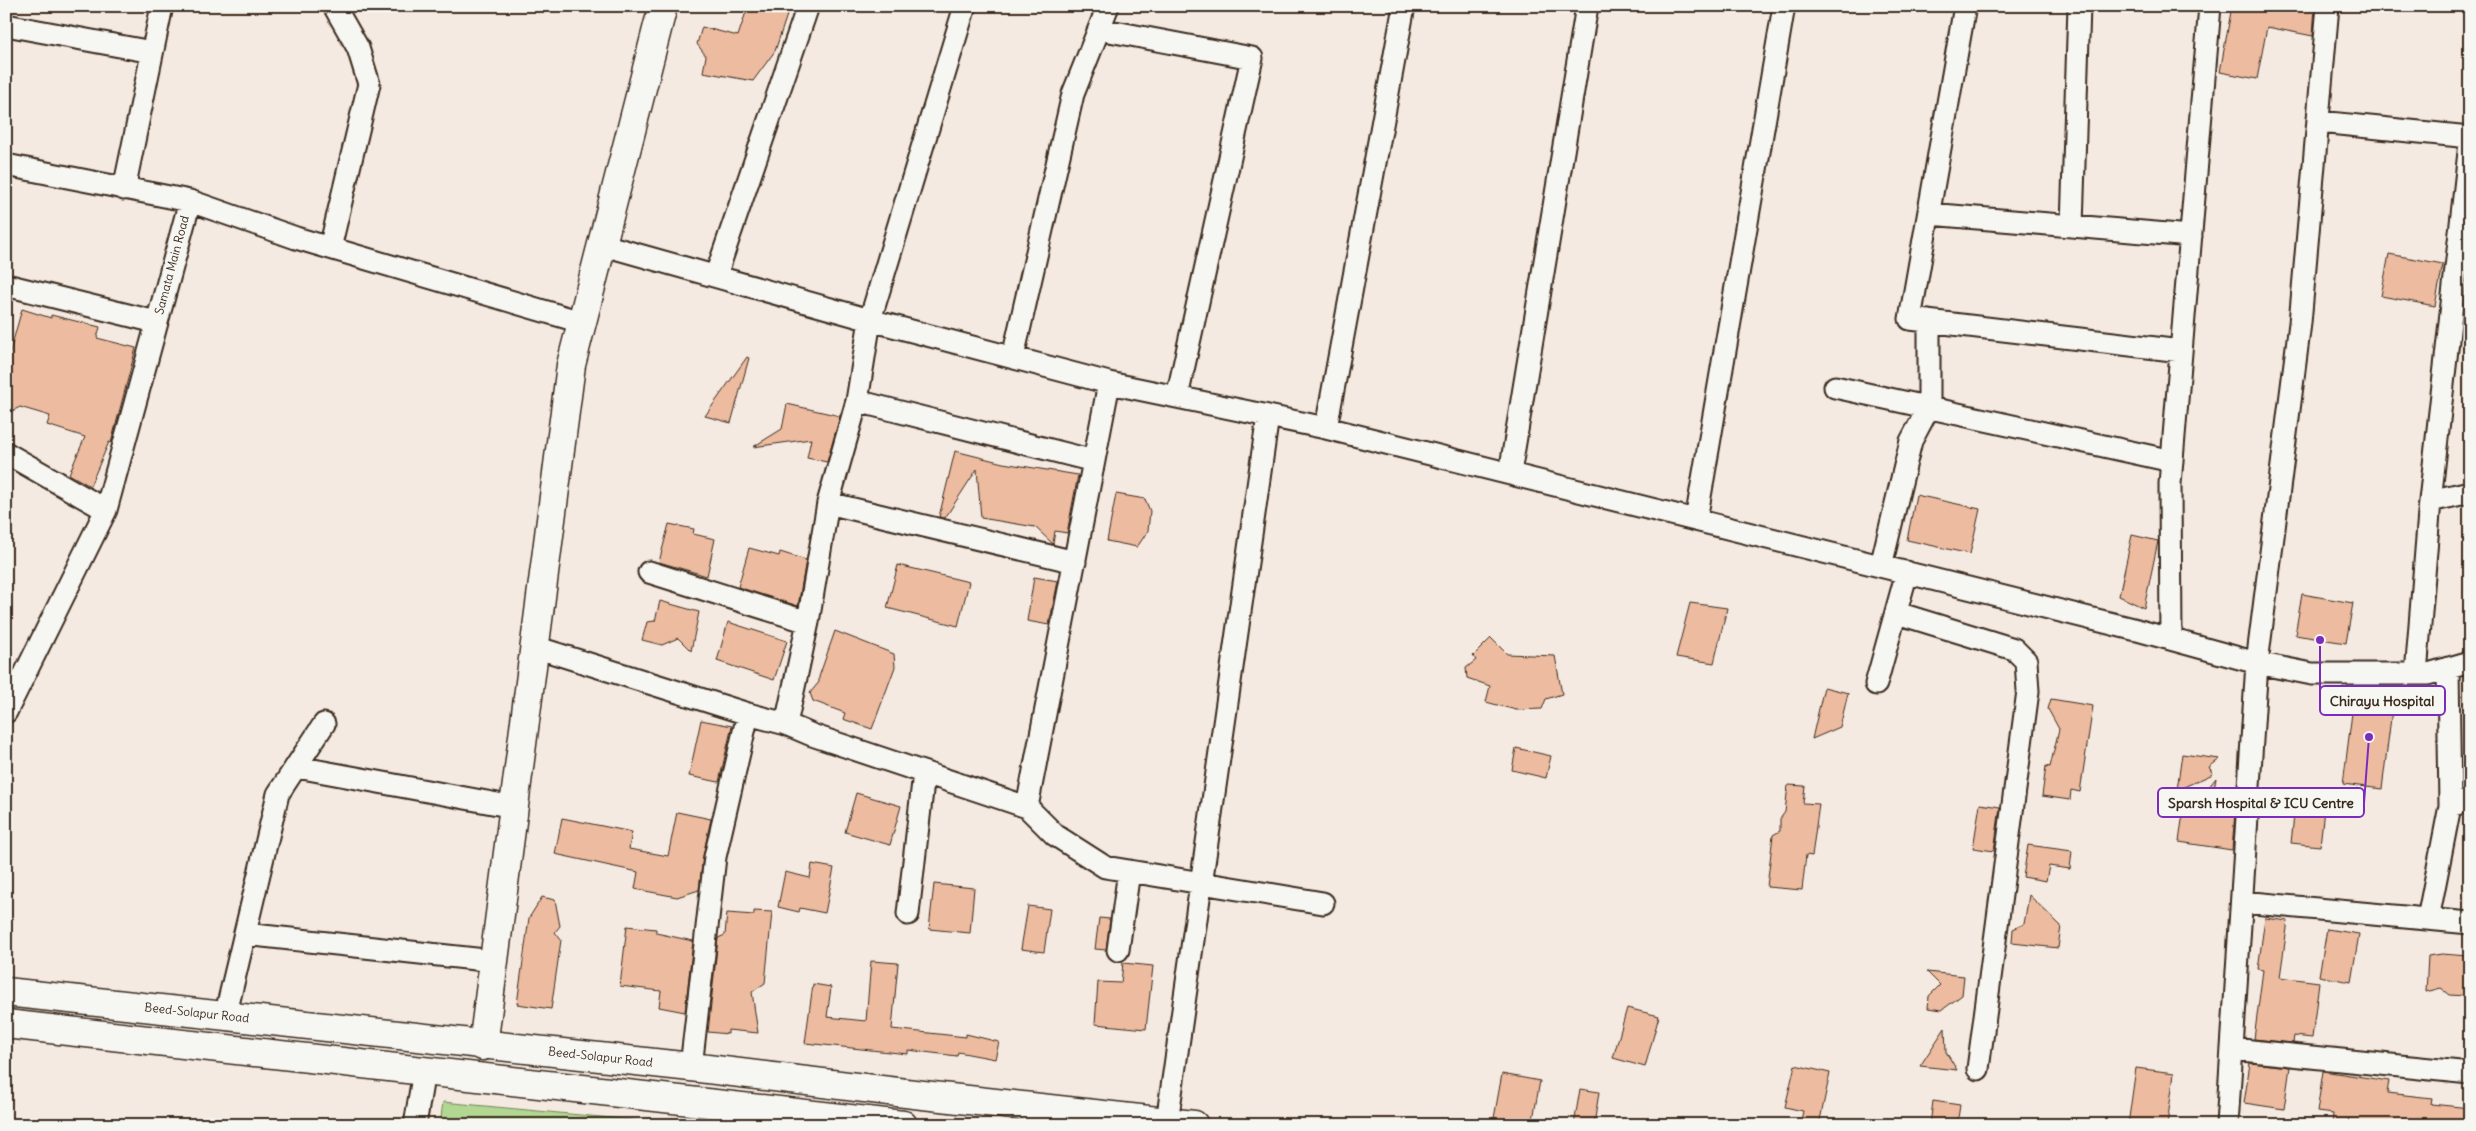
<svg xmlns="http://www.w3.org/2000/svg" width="2476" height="1131" font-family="Delius,sans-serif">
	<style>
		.green { fill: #b1d793; stroke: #768058 }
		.building { fill: #edbb9f; stroke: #3b2a1e }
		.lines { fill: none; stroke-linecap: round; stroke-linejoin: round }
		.street-casing { stroke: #3b2a1e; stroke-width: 25 }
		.secondary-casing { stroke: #3b2a1e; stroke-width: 31 }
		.street { stroke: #f6f6f2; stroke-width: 21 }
		.secondary { stroke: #f6f6f2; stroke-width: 28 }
		.labels { text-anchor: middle; stroke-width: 5; stroke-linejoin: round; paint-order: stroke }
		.street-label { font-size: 12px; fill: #3b2a1e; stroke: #f6f6f2 }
		.leader { fill: none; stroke: #7b2cbf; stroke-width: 2 }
		.callout-dot { fill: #7b2cbf; stroke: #f6f6f2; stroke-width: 2 }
		.callout { fill: #f6f6f2; stroke: #7b2cbf; stroke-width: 2 }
		.callout-label { font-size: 14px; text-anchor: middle; font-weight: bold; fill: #3b2a1e }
	</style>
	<rect width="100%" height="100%" fill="#f4eae1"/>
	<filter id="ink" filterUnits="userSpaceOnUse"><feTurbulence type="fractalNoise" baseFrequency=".02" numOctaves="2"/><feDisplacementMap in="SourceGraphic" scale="10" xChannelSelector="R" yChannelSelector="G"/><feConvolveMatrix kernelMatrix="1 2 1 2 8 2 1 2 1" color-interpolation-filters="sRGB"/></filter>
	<g filter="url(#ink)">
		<path class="green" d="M443,1102L685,1125H440Z"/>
		<path class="building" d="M748,6H790L775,51L753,81L703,72L706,56L697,44L702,27L738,36Z
			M2232,6H2315L2313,36L2267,27L2257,79L2220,72Z
			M2389,254L2443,264L2435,306L2381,296Z
			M22,309L51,318V315L100,327L97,338L136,348L111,443L109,442L90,486L69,474L85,437L47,425L50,416L20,407L6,414V366Z
			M747,357L749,358L731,423L705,416Z
			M787,404L840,416L827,462L807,458L811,439L753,447L782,429Z
			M955,451L1003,463L1078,475L1067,533L1055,531L1053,544L1035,527L981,518L977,469L945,518L939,517Z
			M1116,494L1145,499L1150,511L1148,531L1137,547L1107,541Z
			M1916,495L1980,509L1970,554L1907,540Z
			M669,524L694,529L693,534L715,539L707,576L659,562Z
			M2132,535L2158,541L2144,608L2119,596Z
			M749,548L779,556L780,552L806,560L798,606L738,587Z
			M898,565L969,582L958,626L887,608Z
			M1034,577L1058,581L1049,625L1027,621Z
			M2302,594L2353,603L2346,643L2295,635Z
			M660,601L699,612L691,651L678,638L662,645L642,640L647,622L655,621Z
			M1690,603L1727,608L1714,663L1676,657Z
			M728,622L787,641L774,680L717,661Z
			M835,631L894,654L895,667L872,729L843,719L845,713L813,701L810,693L819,682V677Z
			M1491,638L1507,654L1555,656L1562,694L1546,699L1542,709L1516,710L1486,702L1490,686L1467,678L1466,668L1476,660L1473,656Z
			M1824,687L1848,693L1840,727L1812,739Z
			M2354,697L2393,702L2382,789L2343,784Z
			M2051,699L2093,706L2080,792L2071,790L2070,800L2042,796L2046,766L2050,767L2059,729L2048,709Z
			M701,720L732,726L719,782L689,776Z
			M1516,748L1551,756L1546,778L1512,770Z
			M2182,754L2220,759L2209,767L2213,774L2177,790Z
			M2216,778L2211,809L2235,812L2232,850L2179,842L2182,820Z
			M1788,785L1805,786L1803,803L1819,804L1812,856L1806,855L1802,890L1767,887L1773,835L1780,831V819L1785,812Z
			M856,793L901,806L890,845L845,832Z
			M2296,797L2325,800L2320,846L2291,843Z
			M1980,804L2000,807L1994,851L1973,848Z
			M677,812L711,819L703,856L699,890L677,897L635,889L638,872L555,854L562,818L632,832L629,849L668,856Z
			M2028,845L2072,851L2070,869L2049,866L2046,881L2023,877Z
			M812,864L834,868L825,913L800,908L799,912L778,907L785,872L810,878Z
			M934,884L974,888L970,933L929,929Z
			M2029,895L2061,926L2058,948L2012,943L2013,929L2024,924Z
			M542,897L555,900L560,926L555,932L561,940L551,1009L517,1004L529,918Z
			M1028,906L1050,909L1044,952L1021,949Z
			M754,911L772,912L765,983L752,992L758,1033L728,1030V1034L708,1032L718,938L725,935L727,913L754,915Z
			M1099,918L1110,919L1106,950L1095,949Z
			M2265,918L2288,921L2280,977L2319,982L2312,1038L2294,1036L2293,1043L2254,1039L2263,970L2258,969Z
			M627,926L656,929V933L693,941L685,1012L659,1007L661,991L620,986Z
			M2327,929L2359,934L2351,982L2319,976Z
			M2442,954L2468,956L2465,996L2450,995L2441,988L2426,992L2428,956Z
			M871,961L898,963L892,1029L966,1037V1034L999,1042L995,1059L958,1052L957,1056L908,1050V1054L805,1043L813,984L831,987L827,1017L866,1021Z
			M1123,963L1153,966L1146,1029L1095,1024L1098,982L1121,983Z
			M1927,972L1964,976L1962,995L1942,1010L1928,1008L1929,996L1940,985Z
			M1627,1008L1659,1016L1645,1067L1613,1058Z
			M1945,1028L1946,1052L1957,1070L1920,1066Z
			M2250,1063L2290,1067L2284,1109L2244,1103Z
			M1795,1065L1830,1073L1819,1125H1800L1803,1111L1785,1107Z
			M2136,1068L2174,1073L2167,1125H2128Z
			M2323,1071L2389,1081L2387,1093L2432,1098L2431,1104L2470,1108V1125H2332L2333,1114L2317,1112Z
			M1502,1074L1540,1081L1532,1125L1494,1118Z
			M1580,1089L1599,1092L1594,1125H1574Z
			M1933,1101L1960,1105L1957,1125H1930Z"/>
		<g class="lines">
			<g class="street-casing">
				<path id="street" d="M1965,6L1910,319L2181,351
					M6,25L152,52
					M1099,29L1108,6
					M2319,122L2470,137
					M6,165L190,201L106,510L6,712
					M124,189L162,6
					M190,201L296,238L581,322
					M1929,214L2191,236
					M2072,226L2079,6
					M600,244L870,320L1109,383L1326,428L2137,630L2257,663L2312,674H2428L2470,662
					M330,248L369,84L358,48L334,6
					M716,275L808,6
					M6,285L156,322
					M1013,357L1073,94L1099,29L1252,58L1177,397
					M1835,387L2172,461
					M857,401L1094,461
					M1326,428L1404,6
					M6,453L106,510
					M1510,473L1587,6
					M2430,501L2470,492
					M828,503L1075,562
					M1696,520L1784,6
					M1881,566L1911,441L1929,407V321
					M649,572L808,622
					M1897,613L2014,649L2026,661L2028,691L1978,1069
					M2171,639L2170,484L2210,6
					M535,647L748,714L786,724L812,735L1027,807L1055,835L1105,867L1323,903
					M2416,674L2430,501L2470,143
					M1876,684L1907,572
					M786,724L808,622L828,503L857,401L870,320L965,6
					M297,767L514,807
					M2450,806L2470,800
					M1027,807L1109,383
					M2242,902L2470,923
					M908,914L924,773
					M2428,919L2450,806L2448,668
					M245,934L494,961
					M1118,950L1129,871
					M225,1017L278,794L324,724
					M2232,1049L2470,1073
					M691,1067L715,857L748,714
					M1167,1122L1268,416
					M415,1125L424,1071
					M2227,1125L2257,663L2300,323L2328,6"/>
			</g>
			<g class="secondary-casing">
				<g id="secondary">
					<path id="s1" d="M6,992L691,1067L914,1094L1194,1125"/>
					<path d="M6,1024L903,1125"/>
					<path d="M483,1046L571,365L663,6"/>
				</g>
			</g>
			<use href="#street" class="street"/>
			<use href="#secondary" class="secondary"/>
		</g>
	</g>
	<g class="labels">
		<g class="street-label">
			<text transform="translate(172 265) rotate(-75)" y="4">Samata Main Road</text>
			<text dy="4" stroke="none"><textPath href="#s1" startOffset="192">Beed-Solapur Road</textPath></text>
			<text dy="4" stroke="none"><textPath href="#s1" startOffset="598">Beed-Solapur Road</textPath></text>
		</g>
	</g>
	<path class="leader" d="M2320 640L2320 701M2369 737L2364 803"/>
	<g class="callout-dot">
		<circle cx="2320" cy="640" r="5"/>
		<circle cx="2369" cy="737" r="5"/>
	</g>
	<g class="callout">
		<rect x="2320" y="686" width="125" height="29" rx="5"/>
		<rect x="2158" y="788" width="206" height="29" rx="5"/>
	</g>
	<g class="callout-label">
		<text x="2382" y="706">Chirayu Hospital</text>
		<text x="2261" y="808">Sparsh Hospital &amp; ICU Centre</text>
	</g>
	<rect width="2476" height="1131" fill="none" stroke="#f6f6f2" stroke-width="25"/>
	<rect x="12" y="12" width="2451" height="1106" fill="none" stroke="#3b2a1e" stroke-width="2" filter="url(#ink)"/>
</svg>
